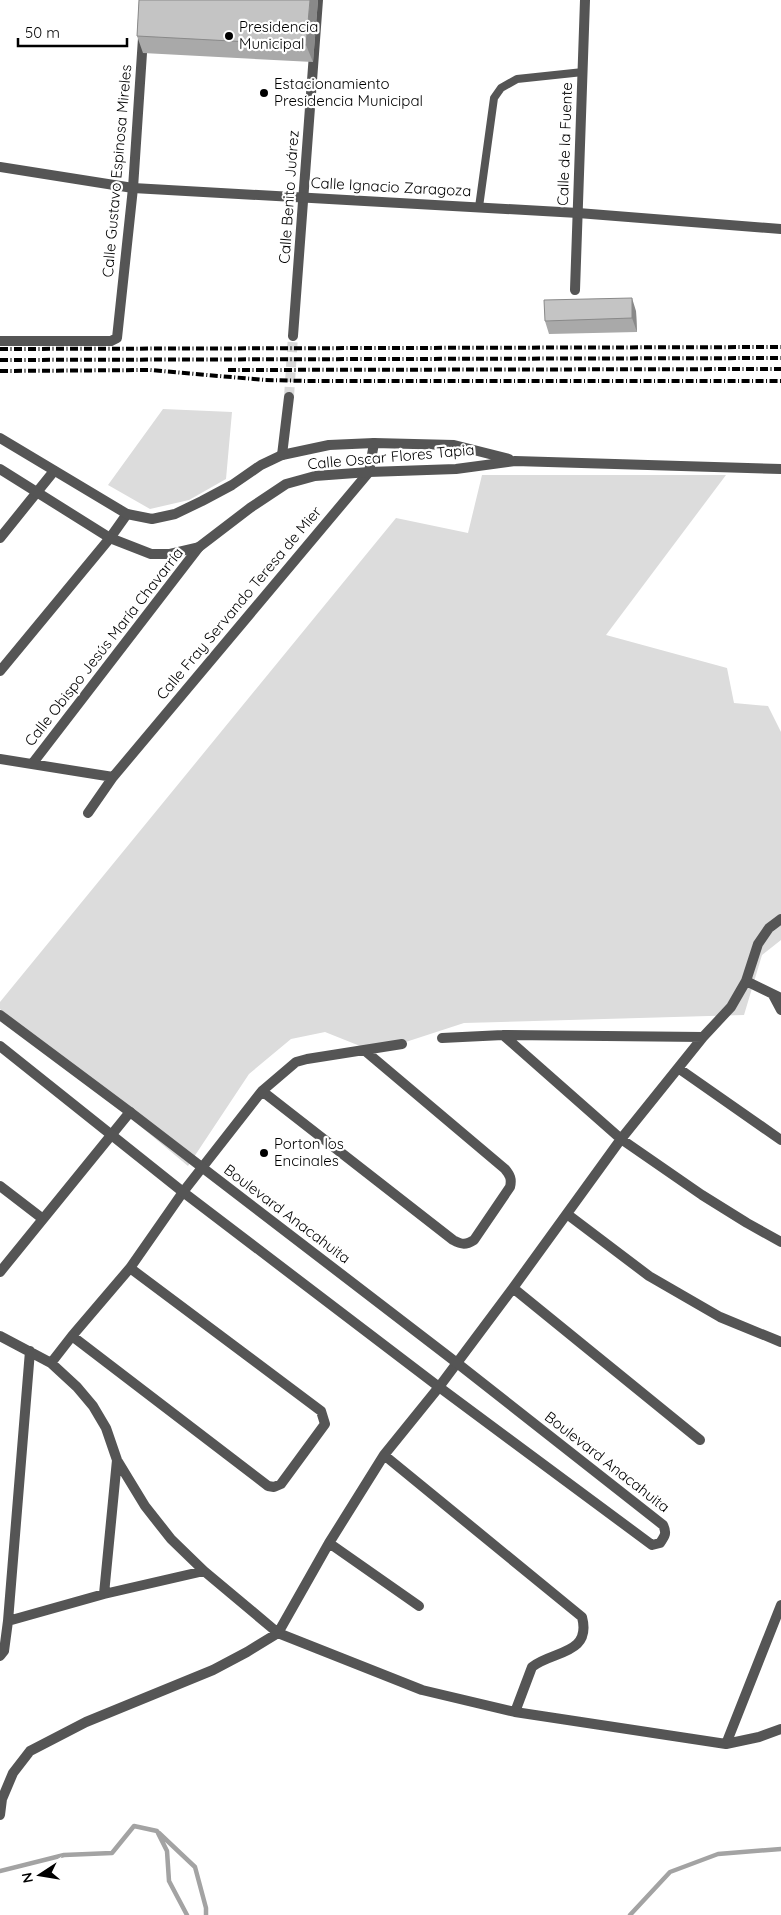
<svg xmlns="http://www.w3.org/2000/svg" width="781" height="1915" font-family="Quicksand,sans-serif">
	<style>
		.green { fill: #dcdcdc }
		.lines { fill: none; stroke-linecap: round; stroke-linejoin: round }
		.stream { stroke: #a3a3a3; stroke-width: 4.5 }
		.minor-tunnel { stroke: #d9d9d9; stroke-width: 10; stroke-dasharray: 10 5; stroke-linecap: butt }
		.service { stroke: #555; stroke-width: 8 }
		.minor { stroke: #555; stroke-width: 10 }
		.tertiary { stroke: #555; stroke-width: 10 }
		.rail { stroke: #000; stroke-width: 4; stroke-dasharray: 8 2.5 1 2.5; stroke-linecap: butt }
		.wall { fill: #a9a9a9 }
		.shaded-wall { fill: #898989 }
		.building { fill: #c4c4c4; stroke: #898989 }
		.poi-dot { fill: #000; stroke: #fff; stroke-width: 2 }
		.labels { text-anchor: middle; stroke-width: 4.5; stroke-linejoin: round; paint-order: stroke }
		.poi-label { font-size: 15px; fill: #000; stroke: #fff; text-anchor: start }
		.street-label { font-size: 15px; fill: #000; stroke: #fff }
	</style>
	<rect width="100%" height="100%" fill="#fff"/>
	<path class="green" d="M163,409L232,412L226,479L189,500L150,509L108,485Z
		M482,475H726L606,635L727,668L734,703L768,706L781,732V940L762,955L744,1015L464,1023L375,1052L325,1032L291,1039L249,1074L188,1166L0,1009V1002L396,518L468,533Z"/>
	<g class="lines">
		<path class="stream" d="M159,1833L195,1867L206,1908V1915
			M0,1871L64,1855L112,1853L134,1826L157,1831L167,1851L169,1881L187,1915
			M630,1915L670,1872L718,1854L781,1849"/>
		<path class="minor-tunnel" d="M289,397L293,336"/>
		<path class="service" d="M479,207L494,98L501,88L517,79L583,72"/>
		<path class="minor" d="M575,290L585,0
			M293,336L318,0
			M0,341H111L117,338L133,188L143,38
			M282,455L289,397
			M0,538L54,471
			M0,671L110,538L127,514
			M0,759L113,777
			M32,764L199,547
			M88,813L113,777L369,472L374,443
			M746,981L781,998
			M773,995L781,1010
			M503,1035L621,1139L702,1195L747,1223L781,1242
			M442,1038L503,1035L703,1037
			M678,1068L781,1140
			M262,1091L453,1240C462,1245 466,1245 474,1240L510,1187C512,1179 510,1175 505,1169L364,1050
			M0,1186L43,1219
			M567,1214L649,1276L720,1317L781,1342
			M0,1272L130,1112
			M513,1288L700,1440
			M0,1336L51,1363L77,1387L93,1406L106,1428L117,1460L145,1506L171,1539L204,1571L278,1633L422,1690L515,1712L726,1744L759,1737L781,1729
			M72,1336L268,1486L274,1487L281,1484L325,1424L321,1411L130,1268
			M51,1363L72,1336L130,1268L183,1192L262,1091L296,1062L307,1059L402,1044
			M384,1455L582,1617C592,1655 551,1651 532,1667L515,1712
			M329,1543L419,1606
			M104,1594L117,1460
			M8,1621L104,1594L204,1571
			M0,1656L4,1651L8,1621L30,1351
			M726,1744L781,1605
			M0,1815L2,1799L13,1773L30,1751L86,1722L213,1670L247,1652L278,1633L329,1543L384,1455L439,1387L513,1288L621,1139L703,1037L731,1007L746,981L758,944L769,928L781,919"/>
		<path class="tertiary" d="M0,167L133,188L578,213L781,229
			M0,438L127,514L152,519L175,514L202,501L232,485L261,465L282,455L329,445L374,443L454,445L509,459
			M0,469L110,538L151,554H169L199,547L250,508L286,484L315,476L369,472L456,469L515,461L781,469
			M0,1015L130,1112L457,1363L663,1525C667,1533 665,1536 660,1543L652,1545L439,1387L183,1192L0,1046"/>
		<path class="rail" d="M0,349L781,347
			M0,360L781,358
			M228,370L781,369
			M0,371L150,370L265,380L307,381H781"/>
	</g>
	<path class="wall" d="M139,0H318L313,62L143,53L137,36Z
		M636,311L637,332L549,334L545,321Z"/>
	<path class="shaded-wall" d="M310,0H318L313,62L306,45Z
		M632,298L636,311L637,332L632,318Z"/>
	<path class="building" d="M139,0H310L306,45L137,36Z
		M632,298V318L545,321L544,300Z"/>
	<g class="poi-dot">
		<circle cx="229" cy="36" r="5"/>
		<circle cx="264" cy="93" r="5"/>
		<circle cx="264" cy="1153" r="5"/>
	</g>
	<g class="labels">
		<g class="poi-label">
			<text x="239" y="32">Presidencia<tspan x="239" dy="17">Municipal</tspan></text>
			<text x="274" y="89">Estacionamiento<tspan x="274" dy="17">Presidencia Municipal</tspan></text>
			<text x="274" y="1149">Porton los<tspan x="274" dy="17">Encinales</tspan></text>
		</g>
		<g class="street-label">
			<text transform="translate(565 144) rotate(-88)" y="5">Calle de la Fuente</text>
			<text transform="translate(117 171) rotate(-85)" y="5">Calle Gustavo Espinosa Mireles</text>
			<text transform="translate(391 187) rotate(3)" y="5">Calle Ignacio Zaragoza</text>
			<text transform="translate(289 197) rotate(-86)" y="5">Calle Benito Juárez</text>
			<text transform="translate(391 457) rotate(-5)" y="5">Calle Oscar Flores Tapia</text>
			<text transform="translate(239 603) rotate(-50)" y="5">Calle Fray Servando Teresa de Mier</text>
			<text transform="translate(104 647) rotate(-52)" y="5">Calle Obispo Jesús María Chavarría</text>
			<text transform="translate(287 1214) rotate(37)" y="5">Boulevard Anacahuita</text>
			<text transform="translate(607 1462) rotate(38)" y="5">Boulevard Anacahuita</text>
		</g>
	</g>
	<g transform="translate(40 1875) rotate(258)" stroke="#ffffff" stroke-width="4" paint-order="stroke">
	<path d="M0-4L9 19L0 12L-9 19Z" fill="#000000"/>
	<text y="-8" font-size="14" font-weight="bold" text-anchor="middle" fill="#000000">N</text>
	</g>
	<path d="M18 38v8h109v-8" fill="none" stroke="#000000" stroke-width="2.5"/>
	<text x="25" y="38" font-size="15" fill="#000000" stroke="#ffffff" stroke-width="4" paint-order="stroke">50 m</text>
</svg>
